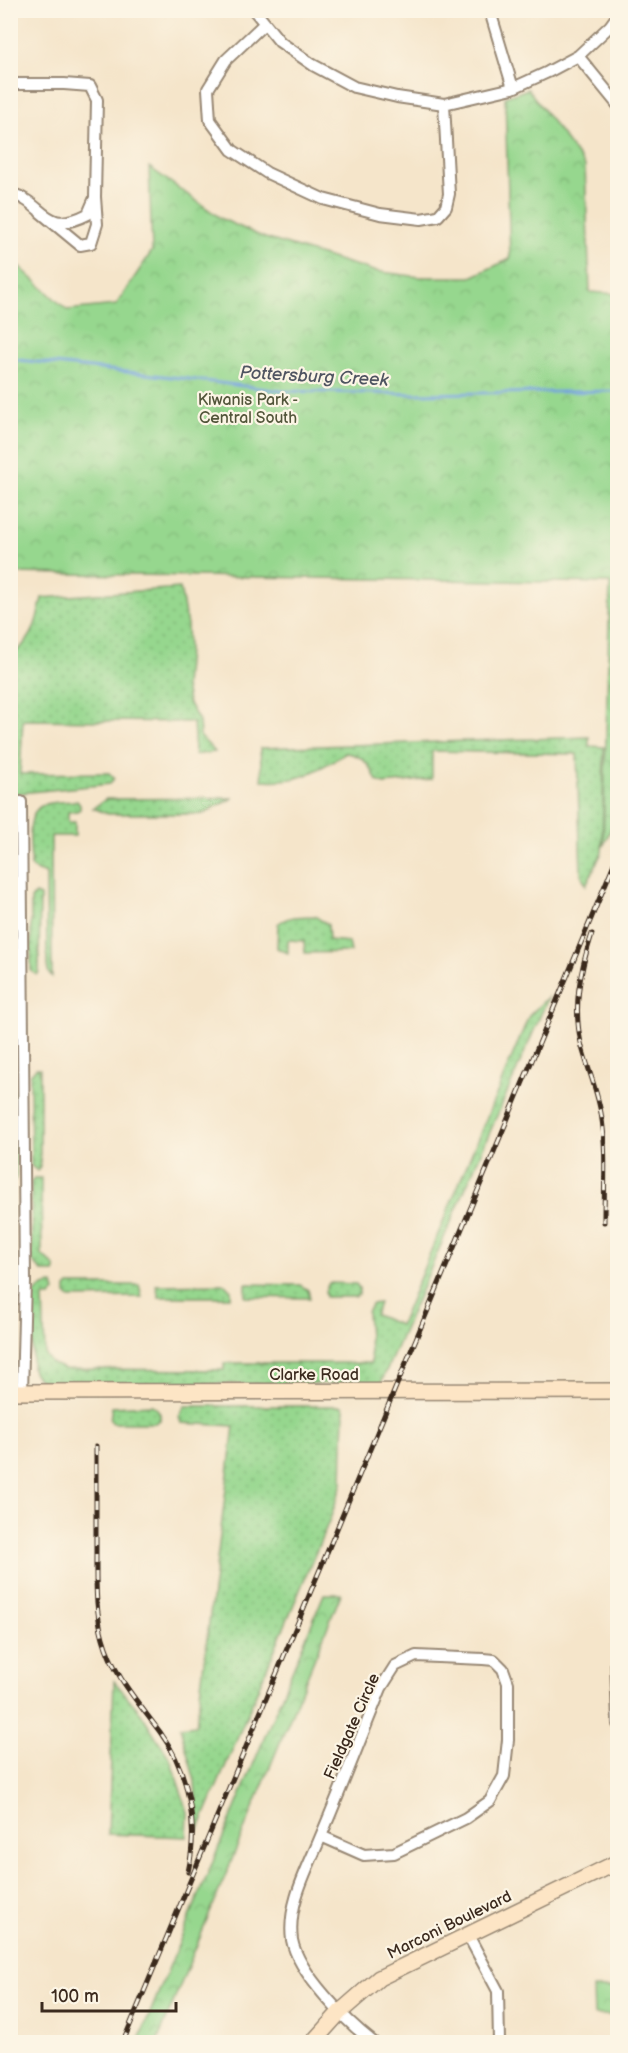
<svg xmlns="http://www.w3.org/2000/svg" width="628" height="2053" font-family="'Balsamiq Sans',sans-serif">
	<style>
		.grass { fill: url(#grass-dots); stroke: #688056; stroke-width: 1.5 }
		.park { fill: url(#park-crowns); stroke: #688056; stroke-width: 1.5 }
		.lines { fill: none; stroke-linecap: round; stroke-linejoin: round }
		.stream { stroke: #74a3dd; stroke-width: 3 }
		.street-casing { stroke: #988874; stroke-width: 14 }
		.secondary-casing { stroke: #988874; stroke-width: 18 }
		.street { stroke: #fff; stroke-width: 10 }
		.secondary { stroke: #fde5c5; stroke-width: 15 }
		.rail-casing { stroke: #3b2a1e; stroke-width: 5 }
		.rail { stroke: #fcf5e5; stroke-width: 3; stroke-dasharray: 9; stroke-linecap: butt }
		.labels { text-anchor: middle; stroke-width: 4.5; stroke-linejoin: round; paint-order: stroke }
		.park-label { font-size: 16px; fill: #52553a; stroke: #fcf5e5 }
		.street-label { font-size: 16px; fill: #3b2a1e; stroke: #fcf5e5 }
		.water-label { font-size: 18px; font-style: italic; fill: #4f5461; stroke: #fcf5e5 }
	</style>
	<defs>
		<pattern id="grass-dots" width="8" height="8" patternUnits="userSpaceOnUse" patternTransform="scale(1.5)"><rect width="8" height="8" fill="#96d78e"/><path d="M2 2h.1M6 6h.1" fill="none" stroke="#82b97a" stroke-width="1.8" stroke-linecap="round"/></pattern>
		<pattern id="park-crowns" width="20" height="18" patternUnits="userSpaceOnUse" patternTransform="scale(1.5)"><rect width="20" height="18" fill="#96d78e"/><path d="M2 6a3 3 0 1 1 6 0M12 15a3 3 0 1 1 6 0" fill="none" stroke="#82b97a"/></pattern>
	</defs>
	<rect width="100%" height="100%" fill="#fcf5e5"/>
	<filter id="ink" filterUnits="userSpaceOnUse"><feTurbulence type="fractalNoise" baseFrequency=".0167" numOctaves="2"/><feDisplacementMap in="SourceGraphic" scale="12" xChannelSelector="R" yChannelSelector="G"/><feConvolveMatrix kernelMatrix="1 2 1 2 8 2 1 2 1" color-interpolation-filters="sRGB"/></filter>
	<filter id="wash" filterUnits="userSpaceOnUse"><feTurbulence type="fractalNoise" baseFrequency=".008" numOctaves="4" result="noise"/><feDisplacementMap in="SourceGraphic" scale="24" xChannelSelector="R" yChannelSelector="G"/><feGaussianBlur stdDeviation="1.35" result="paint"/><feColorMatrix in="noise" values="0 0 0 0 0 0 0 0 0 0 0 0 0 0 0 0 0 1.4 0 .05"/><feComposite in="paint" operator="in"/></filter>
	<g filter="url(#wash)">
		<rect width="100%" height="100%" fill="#f5e5ca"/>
		<path class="grass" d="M180,588L187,625L188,650L185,686L188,702L199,721L200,736L215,752L195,755L193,722L23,720L20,774L109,773L114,778L110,784L11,794V655C34,640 36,624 42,598Z
			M589,737V746L604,747L602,852L586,885L581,874L577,754L432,751V779L384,784L377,781C370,766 364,755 346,753C314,772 301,783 262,780L260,748Z
			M233,798L202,814H108L93,808L106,799Z
			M77,801L80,805V809L77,811L68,812V822H75V836H51L52,977L49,974L47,966L46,874L35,870L31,866C31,848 24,813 43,805C53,801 67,802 77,801Z
			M35,894L40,896L39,972L37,975L31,971V899Z
			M315,916L328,925L329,940L349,942L351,952L305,953L304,941L288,940V953L277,948L278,924C288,915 302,917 315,916Z
			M549,996L381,1383L60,1385C47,1384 37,1382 32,1369L33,1298C38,1289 42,1285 53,1284L55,1291L50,1297H43L45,1355L51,1363L64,1369L224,1370V1363H371L367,1312L372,1304L379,1303L375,1315L400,1325L529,1016Z
			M36,1068H40V1169L38,1171L31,1166L30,1075Z
			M11,1090L15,1091L16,1178L13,1181L10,1180Z
			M35,1178H41L42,1255L55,1266V1272H43L32,1261L31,1182Z
			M329,1283L356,1284L359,1288V1294L355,1297H326L325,1291Z
			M225,1284L231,1290V1297H159L156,1285Z
			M246,1284L300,1285L308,1290L310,1298L246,1297Z
			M69,1285H139L142,1297L70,1298L66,1294V1288Z
			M152,1405C158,1409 161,1412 160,1420L155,1423H113L110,1420L112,1407Z
			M185,1406H342L344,1409L342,1483L332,1514L198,1831L195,1781L180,1727L196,1725L234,1426L181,1423L179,1417Z
			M114,1681L141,1713L170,1759L188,1812L187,1837L108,1834Z"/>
		<path class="park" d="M528,89L585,166L590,292L617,294L618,812L603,847L610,583L11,573V259L67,310L116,305L152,251L149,167L222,219L265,238L374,271L420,277H471L510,259L505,97Z
			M324,1594H341L157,2042H138Z
			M593,1988H617V2015H594Z"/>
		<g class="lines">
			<path class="stream" d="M10,359L181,378L282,391L416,394L618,391"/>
		</g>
	</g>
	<g filter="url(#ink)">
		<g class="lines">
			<g class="street-casing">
				<path id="street" d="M254,10L280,42L313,65L354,87L397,97L444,104L513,88L548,72L578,56L610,26L618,15
					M492,10V18L513,88
					M264,24L226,60L208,89L210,120L232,150L267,173L323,199L380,214L421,219L438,216L446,207L449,194L444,104
					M578,56L618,105
					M10,84H64L90,86L97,100L95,197L97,224L91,243L80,245L40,212
					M10,193C46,203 43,237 88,214L94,200
					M10,803L21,802L25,1282L22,1392
					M616,1663L618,1724
					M321,1836L364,1855L394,1853L466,1818L490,1801L504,1776L508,1740V1683L503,1669L494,1660L483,1659L416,1656L395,1666L381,1688C361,1737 342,1787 321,1836C308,1868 287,1904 292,1940C298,1973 347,2022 373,2042
					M468,1935L498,1991L499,2042"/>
			</g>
			<g class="secondary-casing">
				<path id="secondary" d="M10,1392L618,1391
					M313,2042L340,2012L379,1978L618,1862"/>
			</g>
			<use href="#street" class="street"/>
			<use href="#secondary" class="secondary"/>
			<g class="rail-casing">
				<path id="rail" d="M592,934C580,971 572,1008 582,1047C588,1069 597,1090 601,1113C607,1148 604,1186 604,1222
					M96,1446C96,1481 96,1517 96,1552C96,1581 95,1610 103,1638C113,1675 138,1702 160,1732C189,1772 199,1824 188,1872
					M123,2042L618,854"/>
			</g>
			<use href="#rail" class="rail"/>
		</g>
	</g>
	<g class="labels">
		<g class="park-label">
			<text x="248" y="405">Kiwanis Park -<tspan x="248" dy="18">Central South</tspan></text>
		</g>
		<g class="street-label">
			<text x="314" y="1380">Clarke Road</text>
			<text transform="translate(351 1726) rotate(-66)" y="6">Fieldgate Circle</text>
			<text transform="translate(449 1924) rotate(-26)" y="6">Marconi Boulevard</text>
		</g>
		<g class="water-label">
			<text transform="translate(314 376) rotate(3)" y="6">Pottersburg Creek</text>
		</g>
	</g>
	<rect width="628" height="2053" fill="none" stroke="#fcf5e5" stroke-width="36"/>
	<path d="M42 2002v9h134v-9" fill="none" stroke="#3b2a1e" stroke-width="3"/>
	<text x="51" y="2002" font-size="18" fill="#3b2a1e" stroke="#fcf5e5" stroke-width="4.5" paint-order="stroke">100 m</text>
</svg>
